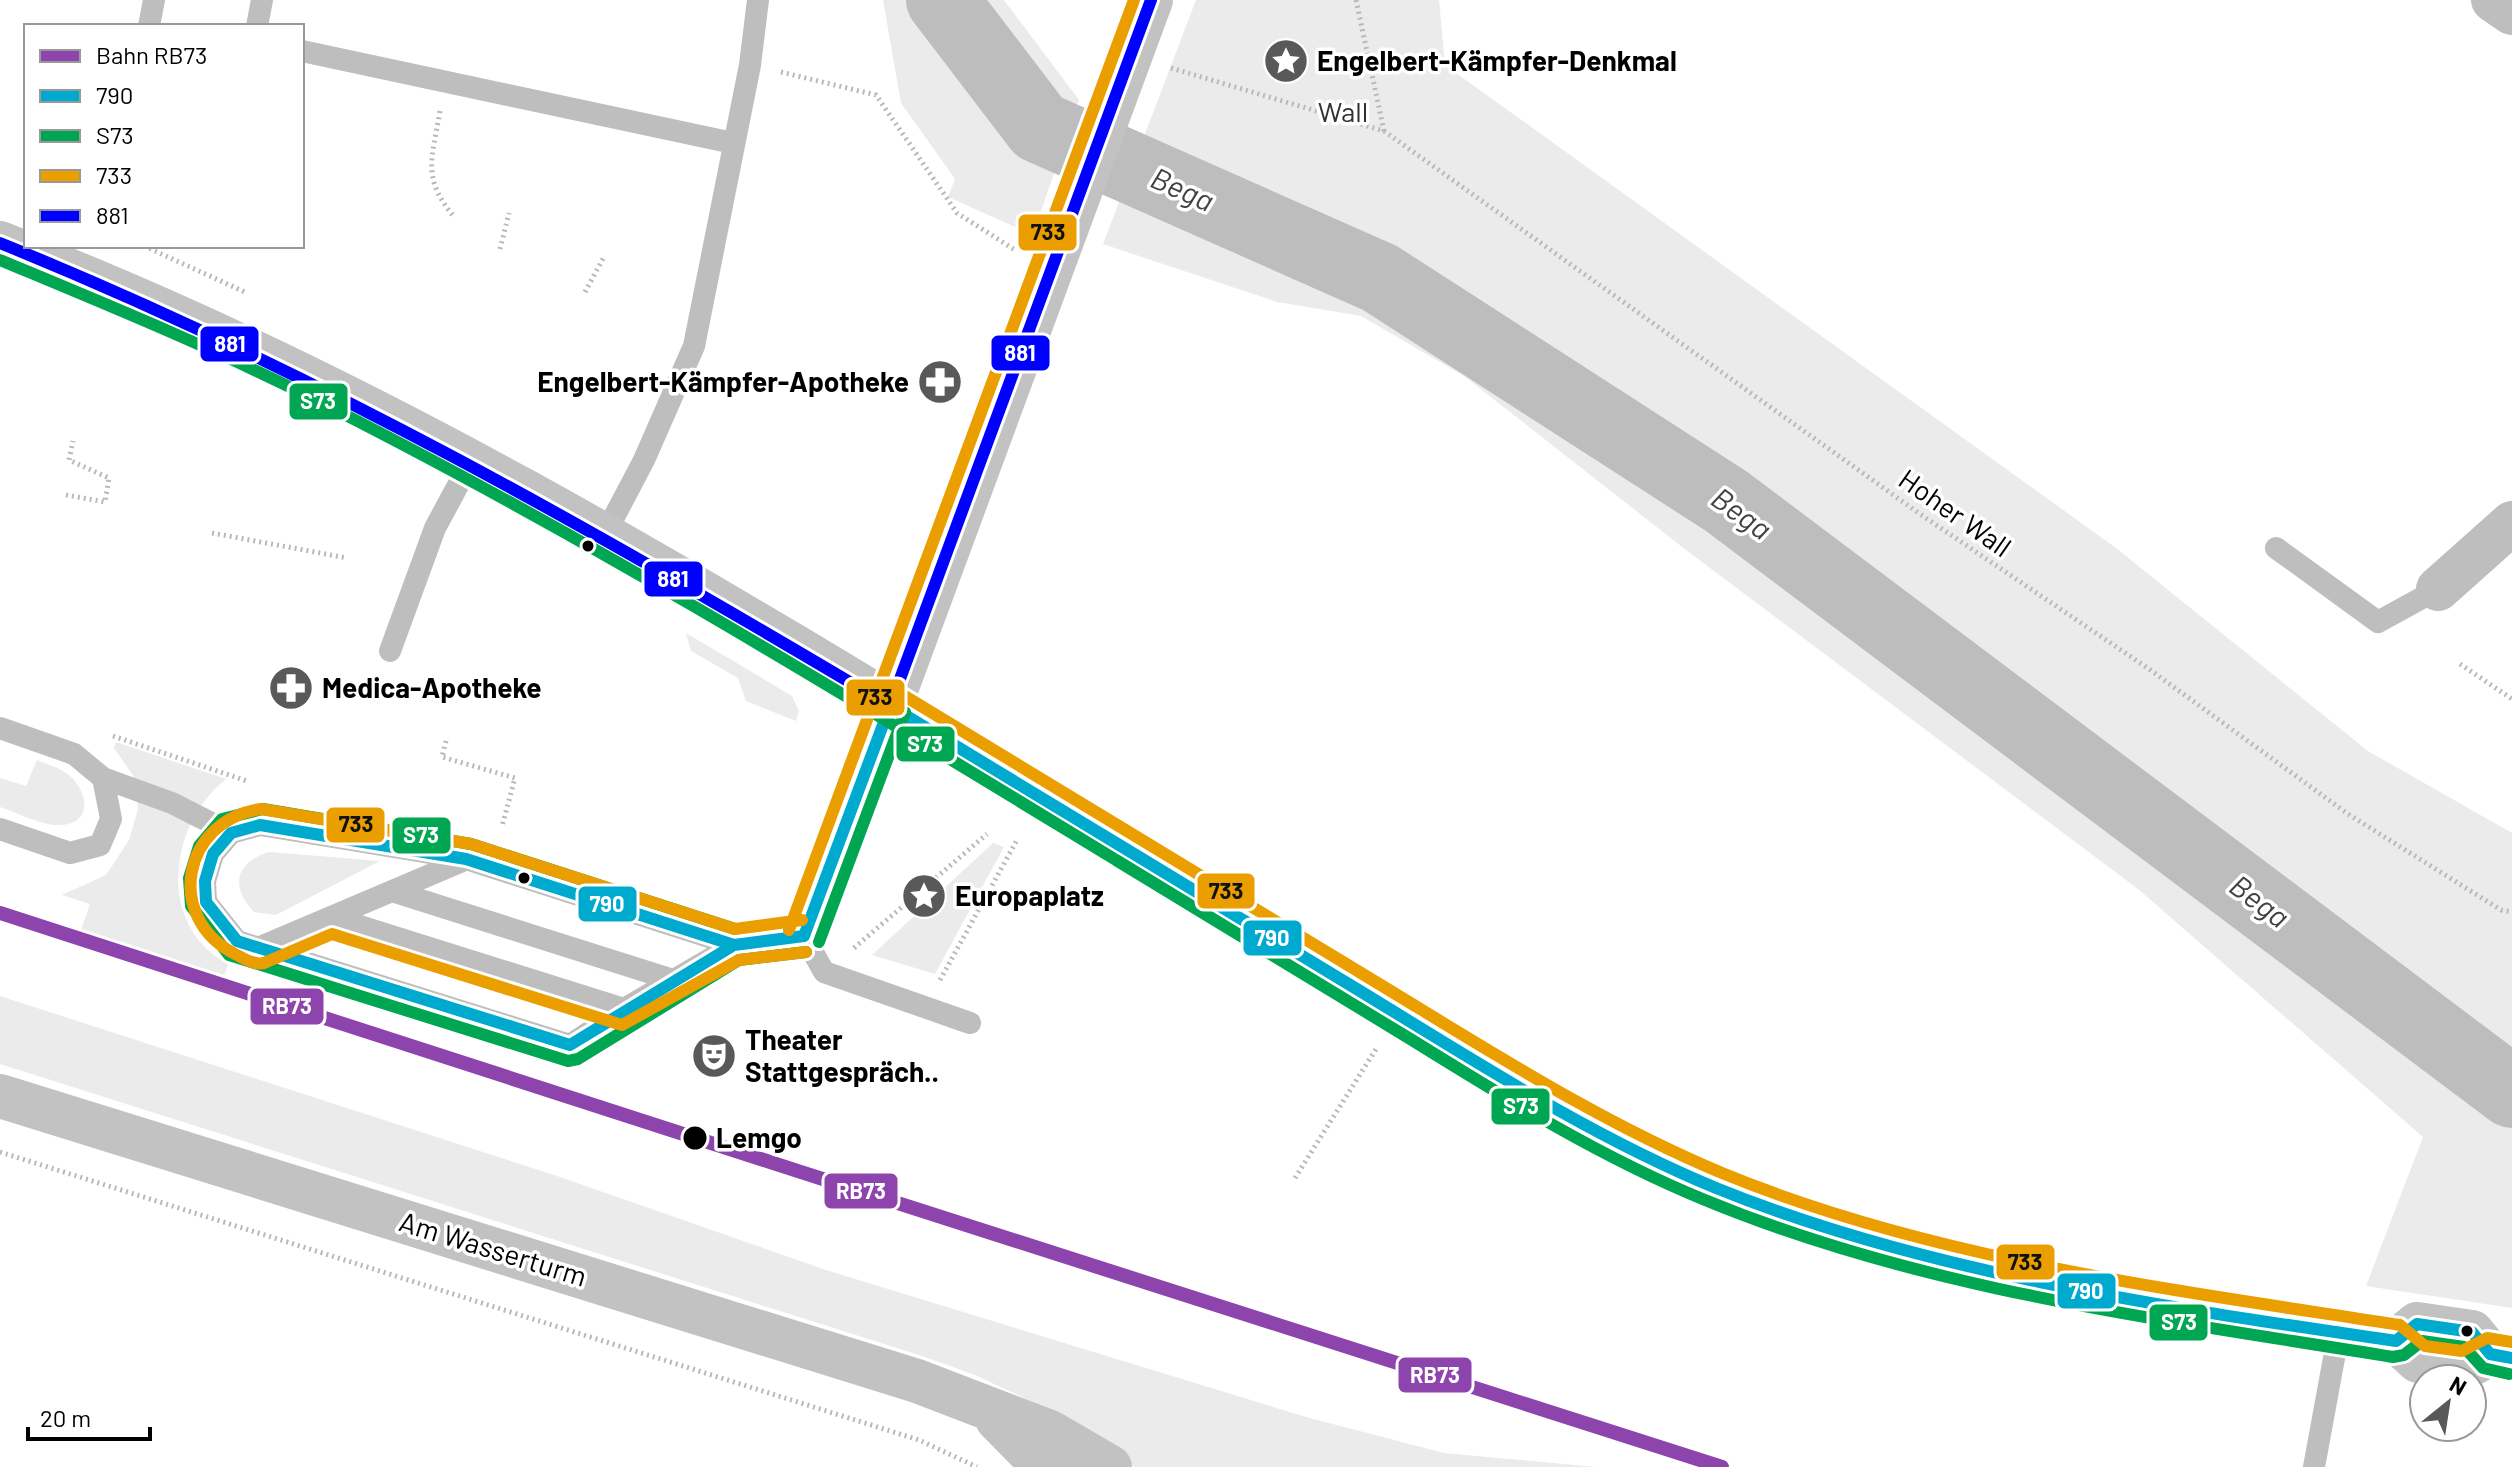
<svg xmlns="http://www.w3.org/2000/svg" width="2512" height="1467" font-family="Barlow,sans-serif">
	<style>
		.green { fill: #ebebeb }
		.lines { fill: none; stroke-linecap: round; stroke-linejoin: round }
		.river { stroke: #bdbdbd; stroke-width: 72 }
		.path { stroke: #b9b9b9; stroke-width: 5; stroke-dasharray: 2 4; stroke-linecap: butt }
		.lane { stroke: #bebebe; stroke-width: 22 }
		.street { stroke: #bebebe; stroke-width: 44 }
		.secondary { stroke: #c2c2c2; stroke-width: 44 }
		.bus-1-casing { stroke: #fff; stroke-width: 18 }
		.bus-2-casing { stroke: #fff; stroke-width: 18 }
		.bus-3-casing { stroke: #fff; stroke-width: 18 }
		.bus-4-casing { stroke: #fff; stroke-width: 18 }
		.bus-1 { stroke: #00a9ce; stroke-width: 12 }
		.bus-2 { stroke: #00a651; stroke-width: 12 }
		.bus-3 { stroke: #eb9e00; stroke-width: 12 }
		.bus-4 { stroke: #00f; stroke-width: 12 }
		.rail-1-casing { stroke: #fff; stroke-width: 20 }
		.rail-1 { stroke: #8e44ad; stroke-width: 14 }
		.bus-dot { fill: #000; stroke: #fff; stroke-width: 3 }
		.labels { text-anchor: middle; stroke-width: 7; stroke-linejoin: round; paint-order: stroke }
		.poi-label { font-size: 28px; font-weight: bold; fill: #000; stroke: #fff; text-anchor: start }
		.park-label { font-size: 28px; fill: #313131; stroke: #fff }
		.street-label { font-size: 28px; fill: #000; stroke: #fff }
		.stop-label { font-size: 28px; font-weight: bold; fill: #000; stroke: #fff; text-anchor: start }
		.water-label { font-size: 30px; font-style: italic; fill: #424242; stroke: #fff }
		.line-badge { stroke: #fff; stroke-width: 3 }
		.badge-label { font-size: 22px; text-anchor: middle; font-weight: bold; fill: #fff }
		.pale-badge-label { font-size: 22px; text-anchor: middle; font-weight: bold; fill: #111 }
	</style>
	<rect width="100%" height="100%" fill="#fff"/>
	<path class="green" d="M883,0H1004L1079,100L1033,235L948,197L955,179L901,103Z
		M1196,0H1439L1445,65L2116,548L2368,751L2512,833V1308L2366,1286L2423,1137L2138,889L1686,550L1464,376L1361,316L1277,302L1103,244Z
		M686,633L792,696L799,711L796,721L746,701L738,678L691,651Z
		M116,742L226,779C168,825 156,926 228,964L224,976L81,930L90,904L62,895L106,875L129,840L138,809L134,777L114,748Z
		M37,760C46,764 57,767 66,773C88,788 95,824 60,825C42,826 18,813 0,807V778L26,786Z
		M993,843L1004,847L935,974L872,955Z
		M269,852L380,861L276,915L254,912C230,886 235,863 269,852Z
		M0,996L557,1176L826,1270L1306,1417L1444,1453L1596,1467H1135L1045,1408L975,1375L922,1356L0,1064Z"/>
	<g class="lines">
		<path class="river" d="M942,0L1039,127L1380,278L1726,501L2512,1092"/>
		<path class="path" d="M1356,0L1384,131
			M1171,68L1384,131L1920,514L2149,669L2348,814L2501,910L2512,912
			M781,72L876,95L957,213L1015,250
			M440,111C432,159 421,178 455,218
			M144,246L247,293
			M500,249L509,213
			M585,292L605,255
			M66,495L105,502L109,478L69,460L73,441
			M212,533L347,558
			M2460,664L2512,699
			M113,736L247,781
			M446,741L442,757L515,778L502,826
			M854,948L987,834
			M940,980L1017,840
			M0,1152L919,1440L977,1467
			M1295,1178L1376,1049"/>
		<path class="lane" d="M149,26L154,0
			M257,26L262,0
			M302,51L733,143
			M604,536L644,460L694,346L750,65L758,0
			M2276,548L2378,622L2438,589
			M390,651L435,528L470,463
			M890,706L804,936L824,972L970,1023
			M0,728L74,754L103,778L172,803L231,833
			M0,829L70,853L100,845L111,819L103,778
			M392,891L673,980
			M331,917L624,1009
			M734,945L466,859L260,825L231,833L213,854L205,881L206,902L237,941L570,1045L624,1009L734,945L804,936
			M258,948L465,860
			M2314,1467L2339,1331"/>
		<path class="street" d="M2493,0L2512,13
			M2438,589L2512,523"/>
		<path class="secondary" d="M0,243C416,402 795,647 1175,877C1259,927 1342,979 1426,1030C1520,1088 1616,1148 1719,1189C1868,1247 2027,1283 2184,1310C2255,1322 2326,1329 2396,1341L2418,1361L2465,1368L2490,1354L2512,1358
			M890,706L1151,0
			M0,1096L917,1381L1050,1432L1110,1467
			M2396,1341L2417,1324L2472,1332L2490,1354
			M997,1419L1044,1467"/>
		<g class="bus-1-casing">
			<path id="bus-1" d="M890,706C1047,801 1203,896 1360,991C1475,1061 1590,1136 1716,1188C1927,1274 2172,1308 2396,1341L2417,1324L2472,1332L2490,1354L2512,1358
				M260,825L466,859L734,945L570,1045L237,941L206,902L205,881L213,854L231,833Z
				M804,936L890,706
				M734,945L804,936"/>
		</g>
		<g class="bus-2-casing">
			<path id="bus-2" d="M0,260C103,303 206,345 306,395C584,534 850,698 1116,860C1215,920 1314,980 1412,1040C1507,1099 1602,1158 1705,1200C1925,1291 2161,1319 2393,1357L2404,1355L2422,1341L2464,1347L2483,1368L2509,1374
				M735,929L471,844L263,809L222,819L199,846L189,878L191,906L229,955L568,1061L578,1059L739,960L806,952
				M819,942L905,712"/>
		</g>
		<g class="bus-3-casing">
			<path id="bus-3" d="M898,692C1054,787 1210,881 1366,976C1482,1046 1597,1121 1722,1173C1933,1260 2175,1290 2400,1325L2425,1346L2462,1351L2487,1338L2512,1342
				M802,920L735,929L471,844L261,809C182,820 164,918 235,954C245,959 253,965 264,963L332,934L622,1025L739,960L806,952
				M789,930L1134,0"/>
		</g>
		<g class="bus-4-casing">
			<path id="bus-4" d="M0,243C316,371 598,532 890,706
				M890,706L1151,0"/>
		</g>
		<use href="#bus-1" class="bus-1"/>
		<use href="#bus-2" class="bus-2"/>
		<use href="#bus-3" class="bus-3"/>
		<use href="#bus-4" class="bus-4"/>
		<g class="rail-1-casing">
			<path id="rail-1" d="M0,913C573,1101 1148,1282 1722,1467"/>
		</g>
		<use href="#rail-1" class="rail-1"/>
	</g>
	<defs>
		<g id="sight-disc" transform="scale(2.3)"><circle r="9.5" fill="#595959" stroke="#fff"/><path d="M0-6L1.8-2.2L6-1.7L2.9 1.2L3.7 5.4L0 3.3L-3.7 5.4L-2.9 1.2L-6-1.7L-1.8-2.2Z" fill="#fff"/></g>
		<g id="pharmacy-disc" transform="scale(2.3)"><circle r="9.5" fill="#595959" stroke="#fff"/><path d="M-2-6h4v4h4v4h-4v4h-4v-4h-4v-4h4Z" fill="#fff"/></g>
		<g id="theatre-disc" transform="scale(2.3)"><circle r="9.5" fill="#595959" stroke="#fff"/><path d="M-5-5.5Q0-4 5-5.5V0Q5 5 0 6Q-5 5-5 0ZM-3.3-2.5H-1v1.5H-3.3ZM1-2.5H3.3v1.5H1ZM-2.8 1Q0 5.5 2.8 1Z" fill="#fff"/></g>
	</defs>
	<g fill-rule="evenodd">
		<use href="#sight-disc" x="1286" y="61"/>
		<use href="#pharmacy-disc" x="940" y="382"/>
		<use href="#pharmacy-disc" x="291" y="688"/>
		<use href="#sight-disc" x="924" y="896"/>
		<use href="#theatre-disc" x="714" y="1056"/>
	</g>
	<g class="bus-dot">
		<circle cx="588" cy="546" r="7"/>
		<circle cx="524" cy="878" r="7"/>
		<circle cx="695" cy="1138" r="13"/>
		<circle cx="2467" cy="1331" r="7"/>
	</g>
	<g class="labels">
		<g class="poi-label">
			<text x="1317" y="71">Engelbert-Kämpfer-Denkmal</text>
			<text x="909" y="392" text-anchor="end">Engelbert-Kämpfer-Apotheke</text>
			<text x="322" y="698">Medica-Apotheke</text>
			<text x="955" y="906">Europaplatz</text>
			<text x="745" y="1050">Theater<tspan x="745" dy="32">Stattgespräch..</tspan></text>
		</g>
		<g class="park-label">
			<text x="1343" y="122">Wall</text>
		</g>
		<g class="street-label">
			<text transform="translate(1955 513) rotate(35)" y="10">Hoher Wall</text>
			<text transform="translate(493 1249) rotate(17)" y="10">Am Wasserturm</text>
		</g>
		<g class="stop-label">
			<text x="716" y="1148">Lemgo</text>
		</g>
		<g class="water-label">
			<text transform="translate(1182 190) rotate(24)" y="10">Bega</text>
			<text transform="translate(1741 514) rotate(36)" y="10">Bega</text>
			<text transform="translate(2259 902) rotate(37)" y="10">Bega</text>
		</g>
	</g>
	<g class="line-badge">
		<rect x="1017" y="213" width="61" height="39" rx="8" fill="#eb9e00"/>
		<rect x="199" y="325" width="61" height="38" rx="8" fill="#00f"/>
		<rect x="990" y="334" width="61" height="38" rx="8" fill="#00f"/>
		<rect x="288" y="382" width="61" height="39" rx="8" fill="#00a651"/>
		<rect x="643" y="560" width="61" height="38" rx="8" fill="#00f"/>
		<rect x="845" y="678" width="61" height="39" rx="8" fill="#eb9e00"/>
		<rect x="895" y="725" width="61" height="38" rx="8" fill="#00a651"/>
		<rect x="325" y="806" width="61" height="38" rx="8" fill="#eb9e00"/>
		<rect x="391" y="816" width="61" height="39" rx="8" fill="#00a651"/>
		<rect x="1196" y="872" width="60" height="38" rx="8" fill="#eb9e00"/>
		<rect x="577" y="885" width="61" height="38" rx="8" fill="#00a9ce"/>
		<rect x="1242" y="919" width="61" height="38" rx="8" fill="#00a9ce"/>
		<rect x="249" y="987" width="76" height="39" rx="8" fill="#8e44ad"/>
		<rect x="1490" y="1087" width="61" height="39" rx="8" fill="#00a651"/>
		<rect x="823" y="1172" width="76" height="38" rx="8" fill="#8e44ad"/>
		<rect x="1995" y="1243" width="61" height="38" rx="8" fill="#eb9e00"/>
		<rect x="2056" y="1272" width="61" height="38" rx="8" fill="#00a9ce"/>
		<rect x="2148" y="1303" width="61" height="39" rx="8" fill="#00a651"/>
		<rect x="1397" y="1356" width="76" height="38" rx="8" fill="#8e44ad"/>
	</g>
	<g class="badge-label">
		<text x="230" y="352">881</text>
		<text x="1020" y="361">881</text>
		<text x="318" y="409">S73</text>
		<text x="673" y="587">881</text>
		<text x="925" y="752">S73</text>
		<text x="421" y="843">S73</text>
		<text x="607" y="912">790</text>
		<text x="1272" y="946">790</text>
		<text x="287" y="1014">RB73</text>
		<text x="1521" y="1114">S73</text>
		<text x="861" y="1199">RB73</text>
		<text x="2086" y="1299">790</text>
		<text x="2179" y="1330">S73</text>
		<text x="1435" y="1383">RB73</text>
	</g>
	<g class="pale-badge-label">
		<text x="1048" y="240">733</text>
		<text x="875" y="705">733</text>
		<text x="356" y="832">733</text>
		<text x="1226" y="899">733</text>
		<text x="2025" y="1270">733</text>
	</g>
	<rect x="24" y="24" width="280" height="224" fill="#ffffff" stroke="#999999" stroke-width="2"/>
	<rect x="40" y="50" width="40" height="12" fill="#8e44ad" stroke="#999999" stroke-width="2"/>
	<text x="96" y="64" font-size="24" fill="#000000">Bahn RB73</text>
	<rect x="40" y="90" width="40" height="12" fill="#00a9ce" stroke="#999999" stroke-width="2"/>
	<text x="96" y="104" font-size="24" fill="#000000">790</text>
	<rect x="40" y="130" width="40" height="12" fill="#00a651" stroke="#999999" stroke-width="2"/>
	<text x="96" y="144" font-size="24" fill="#000000">S73</text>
	<rect x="40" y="170" width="40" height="12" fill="#eb9e00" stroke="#999999" stroke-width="2"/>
	<text x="96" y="184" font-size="24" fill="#000000">733</text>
	<rect x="40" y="210" width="40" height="12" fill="#0000ff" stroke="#999999" stroke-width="2"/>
	<text x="96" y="224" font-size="24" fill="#000000">881</text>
	<g transform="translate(2448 1403) rotate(30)"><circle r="38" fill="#ffffff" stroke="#999999" stroke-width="2"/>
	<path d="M0-6L14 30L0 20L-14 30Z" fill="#595959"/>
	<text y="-12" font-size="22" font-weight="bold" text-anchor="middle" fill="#000000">N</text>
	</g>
	<path d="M28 1427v12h122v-12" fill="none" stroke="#000000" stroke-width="4"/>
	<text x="40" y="1427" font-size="24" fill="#000000" stroke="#ffffff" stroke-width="6" paint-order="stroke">20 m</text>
</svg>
